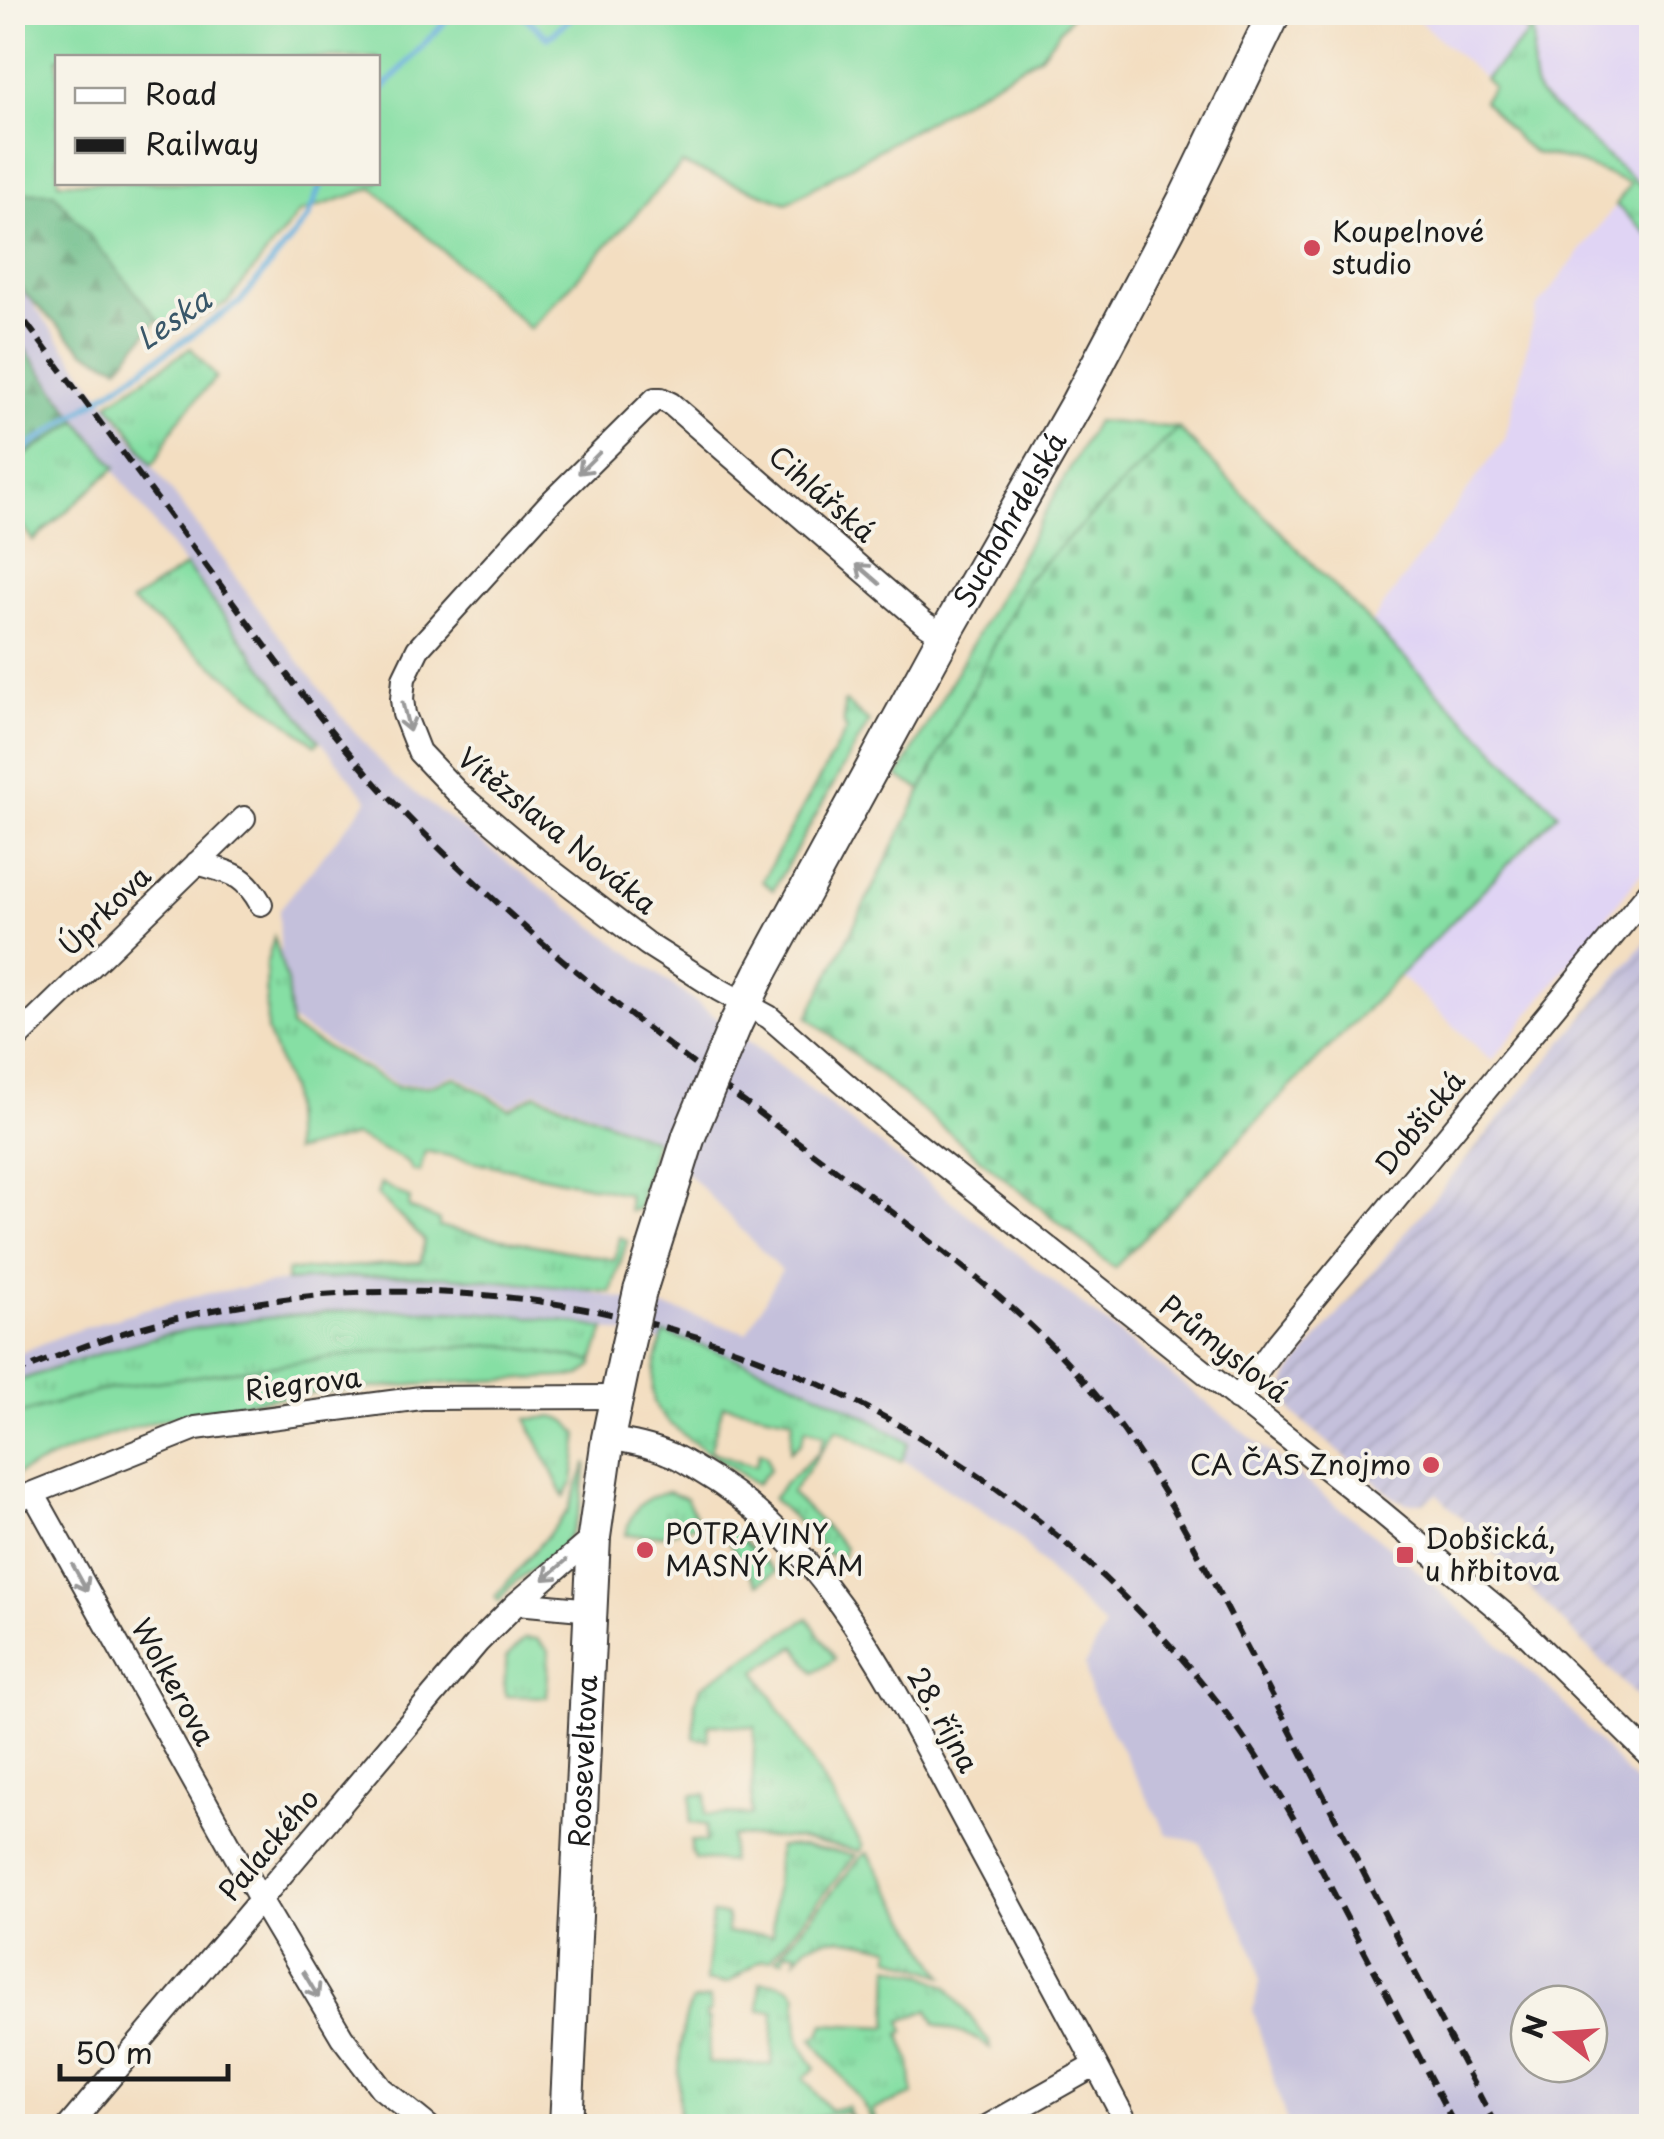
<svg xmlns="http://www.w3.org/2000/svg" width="1664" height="2139" font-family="'Playpen Sans',sans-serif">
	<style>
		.built { fill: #e0d4f4 }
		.industrial { fill: url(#industrial-furrows) }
		.railway { fill: #c4c0db; fill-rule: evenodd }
		.grass { fill: url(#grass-tufts); stroke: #517e60; stroke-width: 2.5 }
		.forest { fill: url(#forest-firs); stroke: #446d53; stroke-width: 2.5 }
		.cemetery { fill: url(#cemetery-stones); stroke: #517e60; stroke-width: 2.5 }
		.garden { fill: #86dfa4; stroke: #517e60; stroke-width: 2.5; fill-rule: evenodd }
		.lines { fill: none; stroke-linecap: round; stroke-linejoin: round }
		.stream { stroke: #65afdd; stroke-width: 6 }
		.street-casing { stroke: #3c3935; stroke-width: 26 }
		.secondary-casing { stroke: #3c3935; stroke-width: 36 }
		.street { stroke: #fff; stroke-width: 22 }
		.secondary { stroke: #fff; stroke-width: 32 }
		.rail { stroke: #1c1c1c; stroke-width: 6; stroke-dasharray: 15 8; stroke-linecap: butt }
		.secondary-bridge-casing { stroke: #3c3935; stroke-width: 36; stroke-linecap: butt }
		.secondary-bridge { stroke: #fff; stroke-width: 32 }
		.oneway { stroke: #999 }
		.poi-dot { fill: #d1495b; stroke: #f7f3e8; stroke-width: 4 }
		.labels { text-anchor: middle; stroke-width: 8; stroke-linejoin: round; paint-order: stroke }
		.poi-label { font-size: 28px; fill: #1c1c1c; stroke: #f7f3e8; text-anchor: start }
		.street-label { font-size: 28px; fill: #1c1c1c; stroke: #f7f3e8 }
		.water-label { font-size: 30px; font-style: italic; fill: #395769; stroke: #f7f3e8 }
	</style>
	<defs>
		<pattern id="industrial-furrows" width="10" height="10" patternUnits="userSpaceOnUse" patternTransform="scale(2.5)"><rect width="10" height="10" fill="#c4c0db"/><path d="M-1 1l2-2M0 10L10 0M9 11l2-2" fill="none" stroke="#a8a4bb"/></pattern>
		<pattern id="grass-tufts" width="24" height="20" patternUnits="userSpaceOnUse" patternTransform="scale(2.5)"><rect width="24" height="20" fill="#86dfa4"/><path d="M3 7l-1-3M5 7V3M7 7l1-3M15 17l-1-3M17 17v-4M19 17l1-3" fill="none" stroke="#73bf8d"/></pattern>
		<pattern id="forest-firs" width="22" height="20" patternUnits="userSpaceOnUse" patternTransform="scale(2.5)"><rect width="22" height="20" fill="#6cbe8a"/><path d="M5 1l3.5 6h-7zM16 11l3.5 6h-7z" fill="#589a70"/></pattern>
		<pattern id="cemetery-stones" width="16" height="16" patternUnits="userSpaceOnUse" patternTransform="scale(2.5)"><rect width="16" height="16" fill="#86dfa4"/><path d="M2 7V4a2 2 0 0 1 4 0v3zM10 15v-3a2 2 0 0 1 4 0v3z" fill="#73bf8d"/></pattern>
	</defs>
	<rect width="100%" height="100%" fill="#f7f3e8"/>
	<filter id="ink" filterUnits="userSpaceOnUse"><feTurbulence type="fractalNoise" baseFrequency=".01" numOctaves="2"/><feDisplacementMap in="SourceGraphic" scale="20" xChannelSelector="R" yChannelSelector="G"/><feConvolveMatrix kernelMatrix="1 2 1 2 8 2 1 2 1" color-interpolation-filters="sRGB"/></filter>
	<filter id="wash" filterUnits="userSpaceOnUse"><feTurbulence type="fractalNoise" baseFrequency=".0048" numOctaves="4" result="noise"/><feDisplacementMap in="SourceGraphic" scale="40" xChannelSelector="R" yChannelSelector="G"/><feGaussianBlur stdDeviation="2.25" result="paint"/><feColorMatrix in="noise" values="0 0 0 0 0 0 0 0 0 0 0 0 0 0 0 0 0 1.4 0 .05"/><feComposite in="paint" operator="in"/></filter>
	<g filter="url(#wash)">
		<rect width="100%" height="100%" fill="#f3dec1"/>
		<path class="built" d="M1410,13H1508L1529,32L1485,79Z
			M1527,13H1651V195L1537,92L1533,83L1531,67L1534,30Z
			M1616,205L1651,237V861L1492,1061L1399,975L1558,812L1371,623L1505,439L1536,309Z"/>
		<path class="industrial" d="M1651,935V1712L1437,1494L1424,1503H1405L1393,1497L1294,1414L1285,1399V1392L1287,1379L1294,1368Z"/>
		<path class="railway" d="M12,276L273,628L339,713L393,777L756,1047L1402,1557L1558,1697L1651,1800V2126H1288L1253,2010L1260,1982L1256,1957L1200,1843L1167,1834L1090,1691L1085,1665L1105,1627L1041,1563L1013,1531L793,1389L668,1343L605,1329L576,1323L503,1314L430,1310H367L290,1315L222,1324L59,1367L13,1383V1356L65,1334L144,1309L209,1293L286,1281L366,1276H432L506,1281L581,1290L676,1310L747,1333L781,1271L655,1139L536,1091L511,1106L455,1074L428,1084H397L282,1016L279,910L368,800L246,648L13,333ZM1529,2004H1589V2064H1529Z"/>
		<path class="grass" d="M1508,13H1527C1542,39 1524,68 1539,95L1651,195V237L1616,205L1630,183L1574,161L1535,153L1521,142L1483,100L1493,87L1485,79L1529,33Z
			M191,348L216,377L176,423L156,461L152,464L128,428L108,403Z
			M78,421L116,467L33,541L13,511V463Z
			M1096,421L1178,428L1027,580L922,790L898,777Z
			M186,566L319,741L316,745L131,602Z
			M846,702L869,722L773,890L762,881L847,729L844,725V703Z
			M274,937L287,982L291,1028L397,1087L429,1086L455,1077L510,1109L536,1094L655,1140L638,1209L629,1211L628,1194L425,1151L420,1172L412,1170L408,1162L355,1136L293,1152L290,1092L267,1031L266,965Z
			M381,1183L410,1199L409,1208L439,1220V1227L615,1260L620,1237L627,1241L611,1292C552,1287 493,1279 433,1276C384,1274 335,1278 286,1281L287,1271L421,1262L424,1240L377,1195Z
			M367,1310C446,1310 527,1312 605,1329L593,1361L502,1345L100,1391L13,1416L12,1383C61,1366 110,1349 160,1336C227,1320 297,1314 367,1310Z
			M664,1333C749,1361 834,1394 909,1443L901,1462L837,1429L791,1493L845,1547L842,1557L827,1554L811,1534L773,1499L784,1484L819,1452L825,1435L806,1428L801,1443L790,1451L793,1419L723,1405L710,1451L755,1466L760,1452L767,1455L770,1469L757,1484C733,1468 661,1427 654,1402C649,1381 658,1352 664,1333Z
			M553,1417L567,1421L579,1435L573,1482L564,1497L527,1419Z
			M587,1462C582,1496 581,1533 552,1555C532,1571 512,1579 499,1602L495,1597L568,1511Z
			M668,1492L686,1498L700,1524L663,1535H626C629,1512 644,1495 668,1492Z
			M725,1524L776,1572L758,1584L718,1527Z
			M808,1618L835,1659L814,1673L796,1646L756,1671L863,1846L861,1851L799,1839L732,1836L730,1862L695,1859L691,1852V1841L706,1842V1825L690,1823L692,1795L706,1794L705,1814L751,1815L755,1727L709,1724L708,1740L694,1738L695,1703L701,1686Z
			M525,1638L537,1639L549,1651L547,1697L506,1696C500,1684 508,1671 506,1658Z
			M802,1846L856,1855L770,1960H761L728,1983L706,1982L712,1914L727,1915V1933L772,1935L778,1847Z
			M868,1853L944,1976L891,1957V1948C869,1943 829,1931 807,1946C803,1949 800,1954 796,1959L797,1952H785L783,1960L776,1959L861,1857Z
			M890,1966L922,1974L948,1987L989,2042L990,2049L978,2039L935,2024L928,2010L901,2021L905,2031L900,2034L910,2060L913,2095L872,2110L878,2126H874C861,2093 832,2068 812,2039L820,2034L824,2024L888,2027Z
			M760,1982C775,1983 788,1982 797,1995C797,2030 794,2040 816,2068L803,2078L830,2110L847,2106L854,2122L850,2124L847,2112L803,2120L801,2126H678C679,2094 676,2026 693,2001L710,1999V2013H706V2019L710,2020L708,2063L772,2065L774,2011L759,2010Z"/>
		<path class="forest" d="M12,192L54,193L158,319L119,367L85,352L26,295L13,276Z
			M13,333L78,421L13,463Z"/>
		<path class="cemetery" d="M1178,428L1558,813L1114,1268L808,1017L1027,580Z"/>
		<path class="garden" d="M13,12H1073V13L1041,55L787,203L682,164L530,329L373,188L299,213L228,302L169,333L54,193L13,192ZM58,58H378V182H58Z
			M502,1345L593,1361V1365L581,1376C429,1385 273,1385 126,1430C87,1442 50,1459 13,1476V1416L100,1391L140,1384L378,1351Z"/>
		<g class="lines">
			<path class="stream" d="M520,12L548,38L577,12
				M378,94L454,12
				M12,458L240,302L308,218L322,182"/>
		</g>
	</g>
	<g filter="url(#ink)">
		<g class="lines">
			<g class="street-casing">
				<path id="street" d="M944,636L924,623L671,404L661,399H655L549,504L418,649L404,678L402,699L404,714L419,752L457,792L536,859L647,944L718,989L769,1017L888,1121L1380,1511L1514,1622L1652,1758
					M197,863C230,873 243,872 261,904
					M12,1043L244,818
					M1237,1399L1278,1342L1652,888
					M608,1438C628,1442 649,1445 667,1453C679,1457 690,1465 700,1471C835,1549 902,1707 974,1838C1026,1934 1078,2030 1128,2126
					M33,1493L261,1901L342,2037L381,2088L428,2126
					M12,1504L33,1493L196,1428L421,1398L616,1397
					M517,1603L592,1610
					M69,2126L478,1642L517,1603L594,1537
					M988,2126L1096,2065"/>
			</g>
			<g class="secondary-casing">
				<g id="secondary">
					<path id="s1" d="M735,1025L760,974L944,636L1077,403L1184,200L1275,12"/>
					<path d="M640,1291L689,1136"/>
					<path id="s2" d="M566,2126L594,1537L608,1438L627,1348"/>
				</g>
			</g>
			<use href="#street" class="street"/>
			<use href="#secondary" class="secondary"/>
			<path class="rail" d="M12,304C77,391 141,477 205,564C262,641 318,720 382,790C423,834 467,875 511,915C621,1014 742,1100 860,1188C937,1246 1014,1302 1078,1374C1156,1461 1205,1567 1258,1669C1338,1822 1415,1975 1496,2126
				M12,1375C77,1347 144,1323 214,1310C601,1235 976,1396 1217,1701C1270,1769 1309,1846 1349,1922C1385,1990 1420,2058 1455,2126"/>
			<g class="secondary-bridge-casing">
				<path id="secondary-bridge" d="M689,1136L735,1025
					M627,1348L640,1291"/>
			</g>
			<use href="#secondary-bridge" class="secondary-bridge"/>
		</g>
		<defs><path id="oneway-shaft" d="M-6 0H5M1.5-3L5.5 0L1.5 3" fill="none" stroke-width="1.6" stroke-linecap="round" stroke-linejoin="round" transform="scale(2.5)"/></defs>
		<g class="oneway">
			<use href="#oneway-shaft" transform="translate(589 463) rotate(135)"/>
			<use href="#oneway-shaft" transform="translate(868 574) rotate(-139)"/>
			<use href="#oneway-shaft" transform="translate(406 717) rotate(76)"/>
			<use href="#oneway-shaft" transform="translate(555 1570) rotate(139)"/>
			<use href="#oneway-shaft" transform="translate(80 1578) rotate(61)"/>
			<use href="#oneway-shaft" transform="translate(311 1985) rotate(59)"/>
		</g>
	</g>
	<g class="poi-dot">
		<circle cx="1312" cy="248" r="10"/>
		<circle cx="1431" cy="1465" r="10"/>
		<circle cx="645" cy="1550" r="10"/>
		<rect x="1395" y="1545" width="20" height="20" rx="5"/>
	</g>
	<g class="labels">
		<g class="poi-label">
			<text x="1332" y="242">Koupelnové<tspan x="1332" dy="32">studio</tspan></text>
			<text x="1411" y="1475" text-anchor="end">CA ČAS Znojmo</text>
			<text x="665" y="1544">POTRAVINY<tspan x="665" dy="32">MASNÝ KRÁM</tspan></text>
			<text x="1425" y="1549">Dobšická,<tspan x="1425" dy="32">u hřbitova</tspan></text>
		</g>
		<g class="street-label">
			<text transform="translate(822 494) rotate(41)" y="10">Cihlářská</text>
			<text dy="10" stroke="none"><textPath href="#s1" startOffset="575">Suchohrdelská</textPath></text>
			<text transform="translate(557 831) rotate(39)" y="10">Vítězslava Nováka</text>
			<text transform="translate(105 911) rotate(-44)" y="10">Úprkova</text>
			<text transform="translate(1420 1123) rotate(-51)" y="10">Dobšická</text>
			<text transform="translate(1224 1349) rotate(38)" y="10">Průmyslová</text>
			<text transform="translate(303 1384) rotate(-7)" y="10">Riegrova</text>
			<text transform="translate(173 1682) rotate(61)" y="10">Wolkerova</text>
			<text transform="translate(943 1720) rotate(61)" y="10">28. října</text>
			<text dy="10" stroke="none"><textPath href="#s2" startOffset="365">Rooseveltova</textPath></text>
			<text transform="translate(269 1845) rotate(-50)" y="10">Palackého</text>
		</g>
		<g class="water-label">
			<text transform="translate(174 320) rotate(-34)" y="10">Leska</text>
		</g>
	</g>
	<rect width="1664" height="2139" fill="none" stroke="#f7f3e8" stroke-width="50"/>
	<rect x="55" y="55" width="325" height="130" fill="#f7f3e8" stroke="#9f9d96" stroke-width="2.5"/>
	<rect x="75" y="88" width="50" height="15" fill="#ffffff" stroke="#9f9d96" stroke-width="2.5"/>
	<text x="145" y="105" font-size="30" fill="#1c1c1c">Road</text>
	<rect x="75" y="138" width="50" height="15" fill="#1c1c1c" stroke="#9f9d96" stroke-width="2.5"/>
	<text x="145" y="155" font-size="30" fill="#1c1c1c">Railway</text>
	<g transform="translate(1559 2034) rotate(287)"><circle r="48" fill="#f7f3e8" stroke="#9f9d96" stroke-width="2.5"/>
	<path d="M0-8L18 38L0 25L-18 38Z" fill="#d1495b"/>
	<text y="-15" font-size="28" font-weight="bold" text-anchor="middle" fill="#1c1c1c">N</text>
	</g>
	<path d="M60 2064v15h168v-15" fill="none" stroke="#1c1c1c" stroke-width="5"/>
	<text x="75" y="2064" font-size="30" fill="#1c1c1c" stroke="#f7f3e8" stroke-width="8" paint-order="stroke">50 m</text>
</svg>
